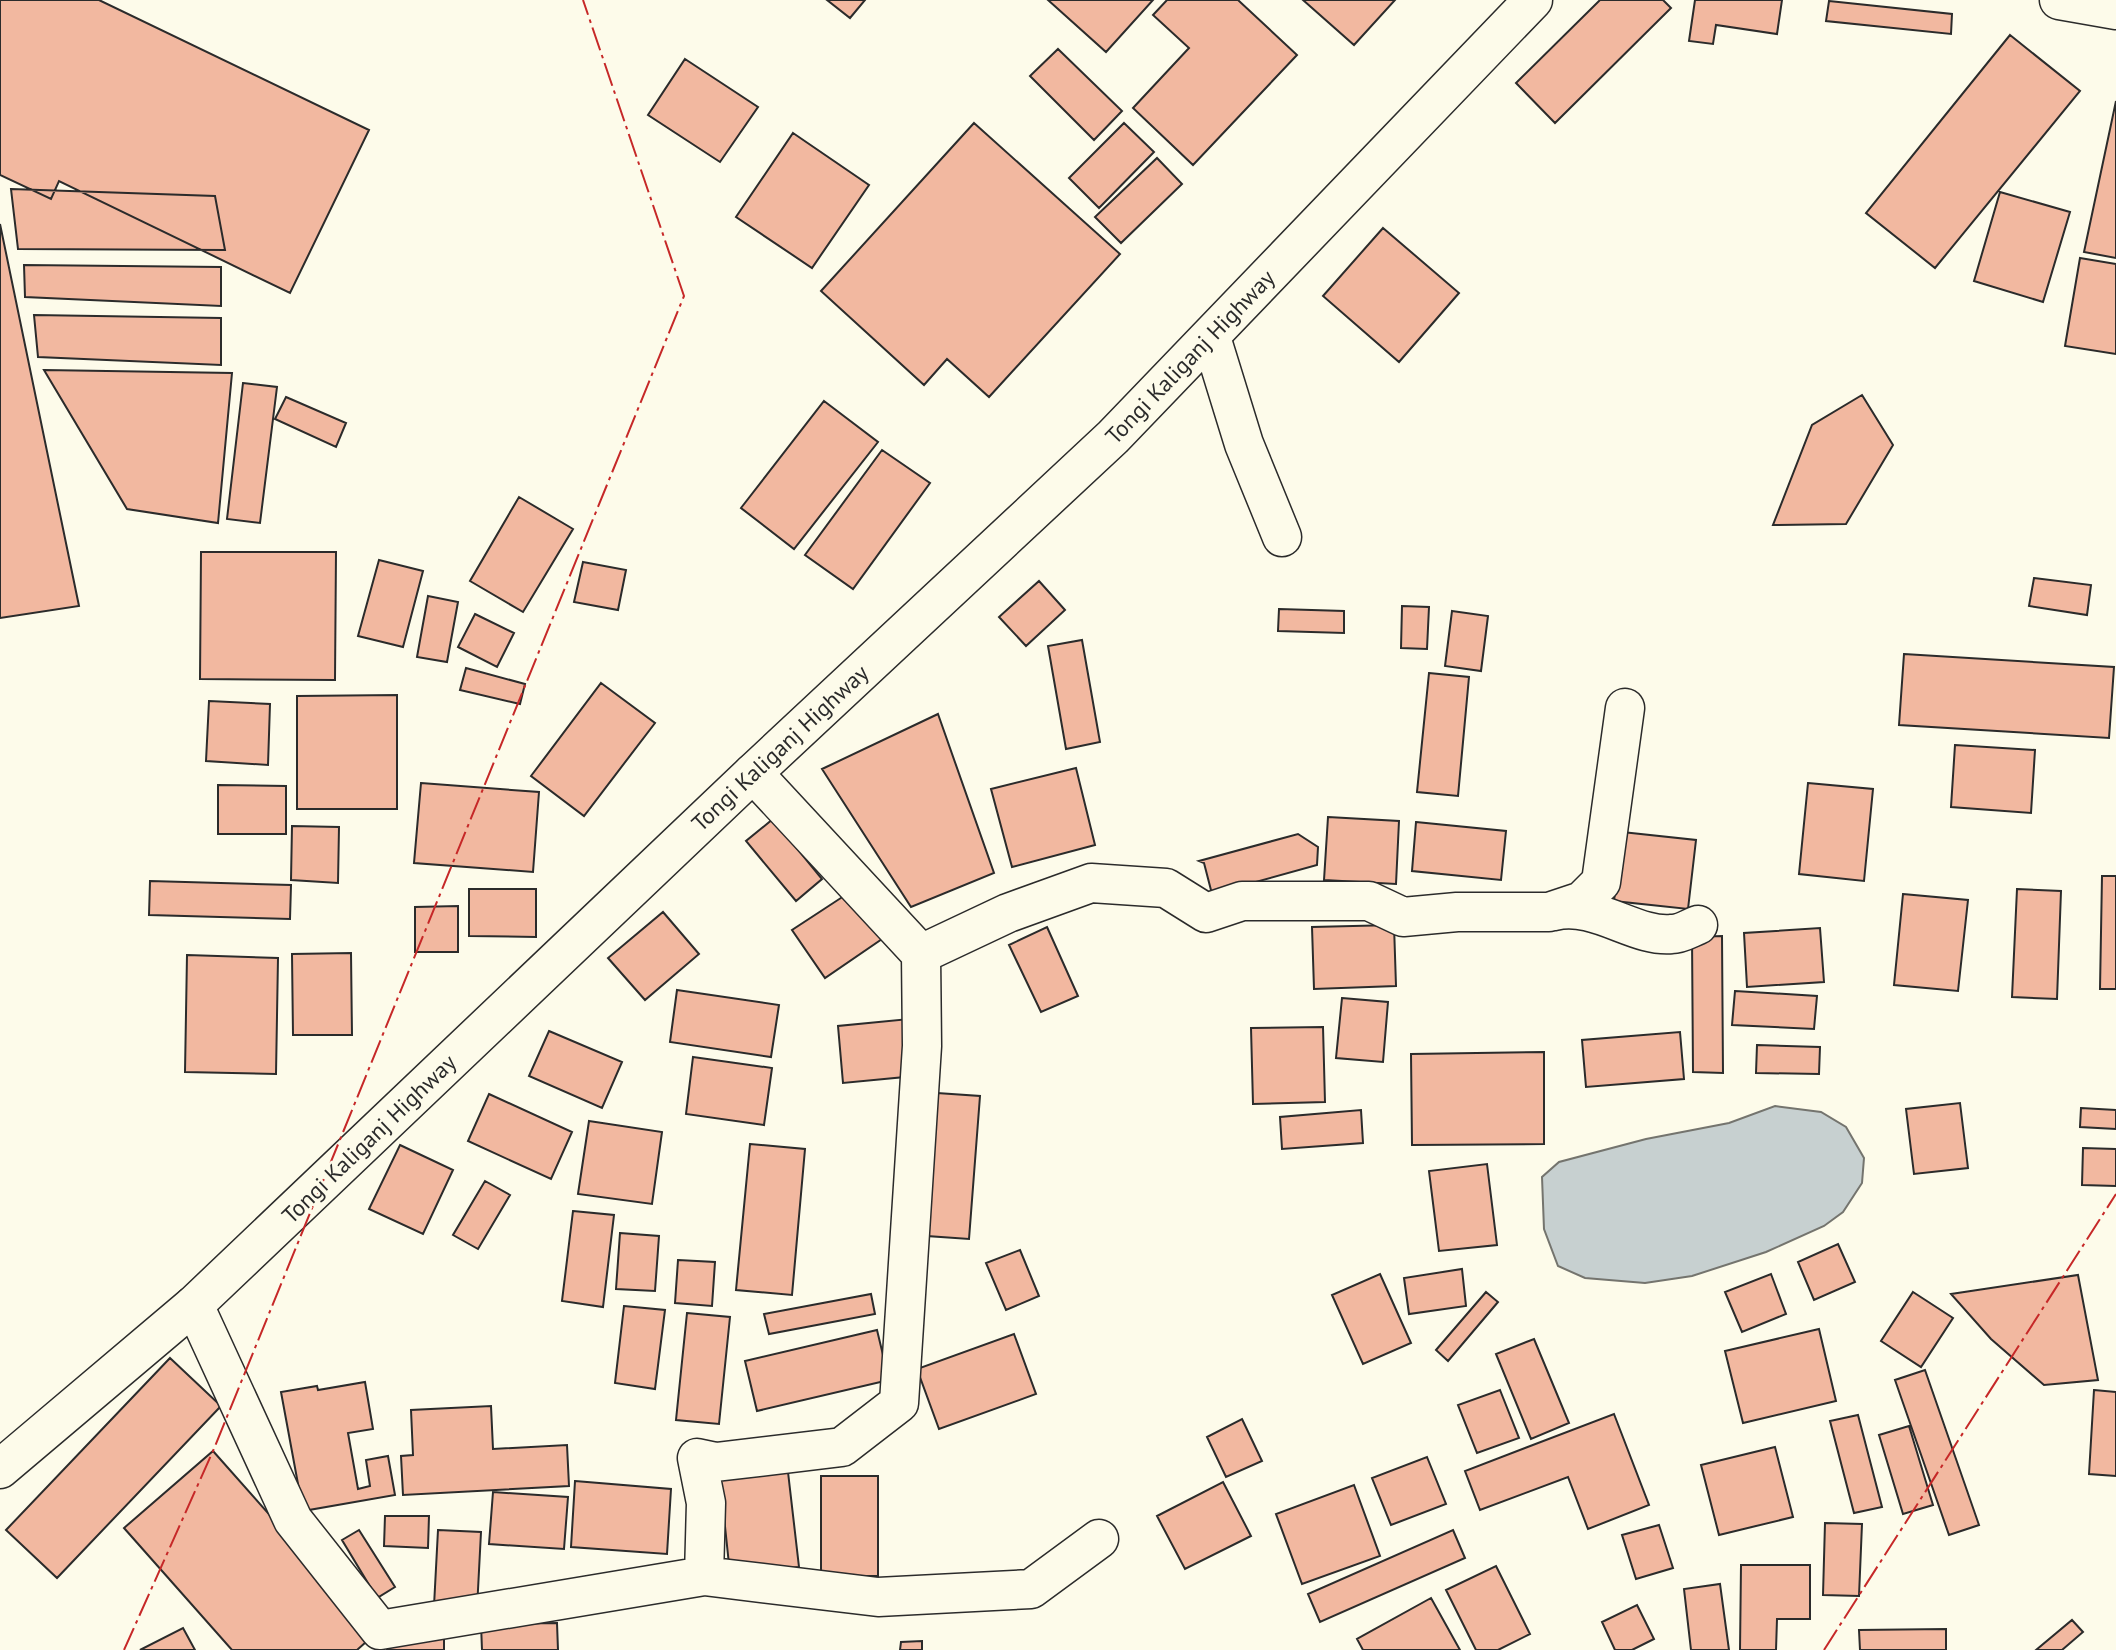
<svg xmlns="http://www.w3.org/2000/svg" width="2116" height="1650" font-family="'PT Sans',sans-serif">
	<style>
		.water { fill: #c7d0d0; stroke: #74746e; stroke-width: 2 }
		.building { fill: #f2b8a0; stroke: #2b2b2b; stroke-width: 2 }
		.lines { fill: none; stroke-linecap: round; stroke-linejoin: round }
		.minor-casing { stroke: #2b2b2b; stroke-width: 41 }
		.major-casing { stroke: #2b2b2b; stroke-width: 41 }
		.minor { stroke: #fdfbea; stroke-width: 38 }
		.major { stroke: #fdfbea; stroke-width: 38 }
		.power { stroke: #c62828; stroke-width: 2; stroke-dasharray: 24 5 3.5 5; stroke-linecap: butt }
		.labels { text-anchor: middle; stroke-width: 5; stroke-linejoin: round; paint-order: stroke }
		.street-label { font-size: 23px; fill: #2b2b2b; stroke: #fdfbea }
	</style>
	<rect width="100%" height="100%" fill="#fdfbea"/>
	<path class="water" d="M1775,1106L1821,1112L1846,1127L1864,1158L1862,1183L1843,1212L1824,1226L1766,1252L1692,1276L1645,1283L1585,1278L1558,1266L1544,1229L1542,1177L1559,1162L1646,1139L1729,1123Z"/>
	<path class="building" d="M0,0H99L369,130L290,293L59,181L51,199L0,175Z
		M827,0H865L850,18Z
		M1048,0H1153L1106,52Z
		M1167,0H1238L1297,55L1193,165L1133,108L1189,48L1153,15Z
		M1303,0H1395L1354,45Z
		M1600,0H1663L1671,8L1555,123L1516,83Z
		M1695,0H1782L1777,34L1716,25L1713,44L1689,41Z
		M1829,1L1952,14L1951,34L1826,21Z
		M2010,35L2080,91L1935,268L1866,213Z
		M1058,49L1122,111L1094,140L1030,76Z
		M685,59L758,107L720,162L648,115Z
		M2116,101V258L2084,252Z
		M974,123L1120,254L989,397L947,359L924,385L821,291Z
		M1124,123L1154,152L1099,208L1069,178Z
		M793,133L869,185L812,268L736,217Z
		M1157,158L1182,184L1121,243L1095,217Z
		M11,189L215,196L225,250L18,249Z
		M2000,192L2070,212L2043,302L1974,281Z
		M0,224L79,606L0,618Z
		M1383,228L1459,293L1399,362L1323,296Z
		M2080,258L2116,264V354L2065,346Z
		M24,265L221,267V306L25,297Z
		M34,315L221,318V365L38,357Z
		M44,370L232,373L218,523L127,509Z
		M243,383L277,387L260,523L227,519Z
		M1862,395L1893,445L1846,524L1773,525L1812,425Z
		M286,397L346,423L336,447L275,419Z
		M824,401L878,442L794,549L741,508Z
		M882,450L930,483L853,589L805,555Z
		M519,497L573,529L523,612L470,581Z
		M201,552H336L335,680L200,679Z
		M379,560L423,571L403,647L358,636Z
		M583,562L626,570L618,610L574,602Z
		M2034,578L2091,585L2087,615L2029,606Z
		M1039,581L1065,610L1026,646L999,617Z
		M428,596L458,602L447,662L417,657Z
		M1402,606L1429,607L1427,649L1401,648Z
		M1279,609L1344,611V633L1278,631Z
		M1452,611L1488,616L1481,671L1445,666Z
		M475,614L514,633L497,667L458,647Z
		M1082,640L1100,742L1066,749L1048,646Z
		M1904,654L2114,667L2109,738L1899,725Z
		M466,668L525,684L520,704L460,690Z
		M1429,673L1469,677L1458,796L1417,792Z
		M601,683L655,723L584,816L531,776Z
		M397,695V809H297V696Z
		M209,701L270,704L268,765L206,761Z
		M938,714L994,873L911,907L822,769Z
		M1955,745L2035,750L2031,813L1951,807Z
		M1076,768L1095,845L1012,867L991,789Z
		M421,783L539,792L533,872L414,863Z
		M1808,783L1873,789L1864,881L1799,874Z
		M218,785L286,786V834H218Z
		M1328,817L1399,821L1396,884L1324,880Z
		M773,819L822,879L796,901L746,841Z
		M1416,822L1506,831L1501,880L1412,871Z
		M292,826L339,827L338,883L291,880Z
		M1622,832L1696,840L1688,909L1614,901Z
		M1298,834L1318,847L1317,865L1212,894L1204,863L1199,861Z
		M2102,876H2116V989H2100Z
		M150,881L291,885L290,919L149,915Z
		M469,889H536V937L469,936Z
		M2017,889L2061,891L2057,999L2012,997Z
		M850,892L882,939L825,978L792,930Z
		M1903,894L1968,900L1958,991L1894,985Z
		M458,906V952H415V907Z
		M663,912L699,954L645,1000L608,958Z
		M1394,925L1396,986L1314,989L1312,927Z
		M1047,927L1078,996L1041,1012L1009,945Z
		M1820,928L1824,982L1747,987L1744,933Z
		M1722,936L1723,1073L1693,1072L1692,937Z
		M351,953L352,1035H293L292,954Z
		M187,955L278,958L276,1074L185,1072Z
		M677,990L779,1005L771,1057L670,1042Z
		M1735,991L1817,996L1814,1029L1732,1025Z
		M1342,998L1388,1002L1383,1062L1336,1058Z
		M909,1019L915,1076L843,1083L838,1026Z
		M1323,1027L1325,1102L1253,1104L1251,1028Z
		M549,1031L622,1062L602,1108L529,1076Z
		M1680,1032L1684,1079L1586,1087L1582,1040Z
		M1757,1045L1820,1047L1819,1074L1756,1073Z
		M1544,1052V1144L1412,1145L1411,1054Z
		M693,1057L772,1068L764,1125L686,1114Z
		M937,1093L980,1096L969,1239L927,1236Z
		M489,1094L572,1132L551,1179L468,1141Z
		M1960,1103L1968,1168L1914,1174L1906,1109Z
		M2081,1108L2116,1110V1129L2080,1127Z
		M1361,1110L1363,1143L1282,1149L1280,1117Z
		M589,1121L662,1132L652,1204L578,1194Z
		M750,1144L805,1149L792,1295L736,1290Z
		M400,1145L453,1170L423,1234L369,1209Z
		M2083,1148L2116,1149V1186L2082,1185Z
		M1487,1164L1497,1245L1439,1251L1429,1171Z
		M485,1181L510,1195L478,1249L453,1235Z
		M573,1211L614,1215L603,1307L562,1301Z
		M620,1233L659,1236L655,1291L616,1289Z
		M1838,1244L1855,1282L1814,1300L1798,1262Z
		M1020,1250L1039,1296L1006,1310L986,1263Z
		M678,1260L715,1262L712,1306L675,1303Z
		M1462,1269L1466,1306L1409,1314L1404,1278Z
		M1380,1274L1411,1343L1363,1364L1332,1295Z
		M1771,1274L1786,1314L1742,1332L1725,1292Z
		M2078,1275L2098,1380L2044,1385L1991,1339L1951,1294Z
		M1486,1292L1498,1302L1448,1361L1436,1350Z
		M1913,1292L1953,1318L1921,1367L1881,1341Z
		M871,1294L875,1314L769,1334L764,1314Z
		M624,1306L665,1310L655,1389L615,1383Z
		M687,1313L730,1317L719,1424L676,1420Z
		M1819,1329L1836,1401L1743,1423L1725,1351Z
		M877,1330L889,1380L757,1411L745,1361Z
		M1014,1334L1036,1394L939,1429L917,1369Z
		M1534,1339L1569,1423L1531,1439L1496,1354Z
		M170,1358L221,1406L57,1578L6,1530Z
		M1925,1370L1979,1525L1949,1535L1895,1380Z
		M365,1382L373,1429L348,1433L358,1489L370,1486L366,1460L388,1456L395,1495L303,1511L281,1392L317,1386L318,1390Z
		M1500,1390L1519,1438L1477,1453L1458,1405Z
		M2094,1390L2116,1392V1476L2089,1474Z
		M491,1406L493,1449L567,1445L569,1486L403,1495L401,1456L413,1455L411,1410Z
		M1614,1414L1649,1505L1588,1529L1568,1477L1480,1510L1465,1471Z
		M1858,1415L1882,1507L1854,1513L1830,1421Z
		M1242,1419L1262,1461L1226,1477L1207,1437Z
		M1909,1426L1933,1505L1903,1514L1879,1435Z
		M1775,1447L1793,1517L1719,1535L1701,1465Z
		M213,1451L375,1634L357,1650H232L124,1528Z
		M1427,1457L1446,1504L1391,1525L1372,1478Z
		M788,1472L799,1567L730,1574L720,1479Z
		M821,1476H878V1576H821Z
		M575,1481L671,1489L667,1554L571,1547Z
		M1223,1482L1251,1536L1185,1569L1157,1516Z
		M1354,1485L1380,1556L1302,1584L1276,1514Z
		M493,1492L568,1497L564,1549L489,1544Z
		M385,1516H429L428,1548L384,1546Z
		M1825,1523L1862,1524L1859,1596L1823,1595Z
		M1659,1525L1673,1568L1636,1579L1622,1535Z
		M359,1530L395,1587L377,1598L342,1540Z
		M438,1530L481,1532L477,1609L434,1606Z
		M1453,1530L1465,1558L1320,1622L1308,1594Z
		M1741,1565H1810V1619H1777L1776,1650H1740Z
		M1496,1566L1530,1634L1498,1650H1476L1446,1590Z
		M1720,1584L1729,1650H1691L1684,1589Z
		M1431,1598L1460,1650H1363L1357,1639Z
		M1637,1605L1654,1639L1632,1650H1615L1602,1622Z
		M2072,1620L2083,1632L2062,1650H2036Z
		M557,1623L558,1650H482L481,1624Z
		M183,1628L195,1650H140Z
		M1946,1629V1650H1860L1859,1630Z
		M387,1637L444,1638V1650H387Z
		M922,1641V1650H900L901,1642Z"/>
	<g class="lines">
		<g class="minor-casing">
			<path id="minor" d="M2059,0L2116,10
				M1211,337L1244,444L1282,537
				M1554,911C1596,901 1635,938 1672,934C1681,934 1690,928 1698,925
				M921,954L1008,913L1091,883L1166,888L1206,913L1242,901H1369L1403,917L1457,912H1549L1582,901L1601,882L1625,708
				M194,1305L293,1520L380,1630L704,1576L878,1597L1031,1589L1099,1539
				M704,1576L706,1503L697,1458L716,1462L842,1447L899,1403L922,1046L921,954L753,773"/>
		</g>
		<g class="major-casing">
			<path id="major" d="M0,1469L194,1305L753,773L1113,437L1533,0"/>
		</g>
		<use href="#minor" class="minor"/>
		<use href="#major" class="major"/>
		<path class="power" d="M124,1650L213,1451L684,296L583,0
			M1824,1650L2116,1194"/>
	</g>
	<g class="labels">
		<g class="street-label">
			<text transform="translate(1190 357) rotate(-46)" y="8">Tongi Kaliganj Highway</text>
			<text transform="translate(780 748) rotate(-43)" y="8">Tongi Kaliganj Highway</text>
			<text transform="translate(369 1139) rotate(-44)" y="8">Tongi Kaliganj Highway</text>
		</g>
	</g>
</svg>
